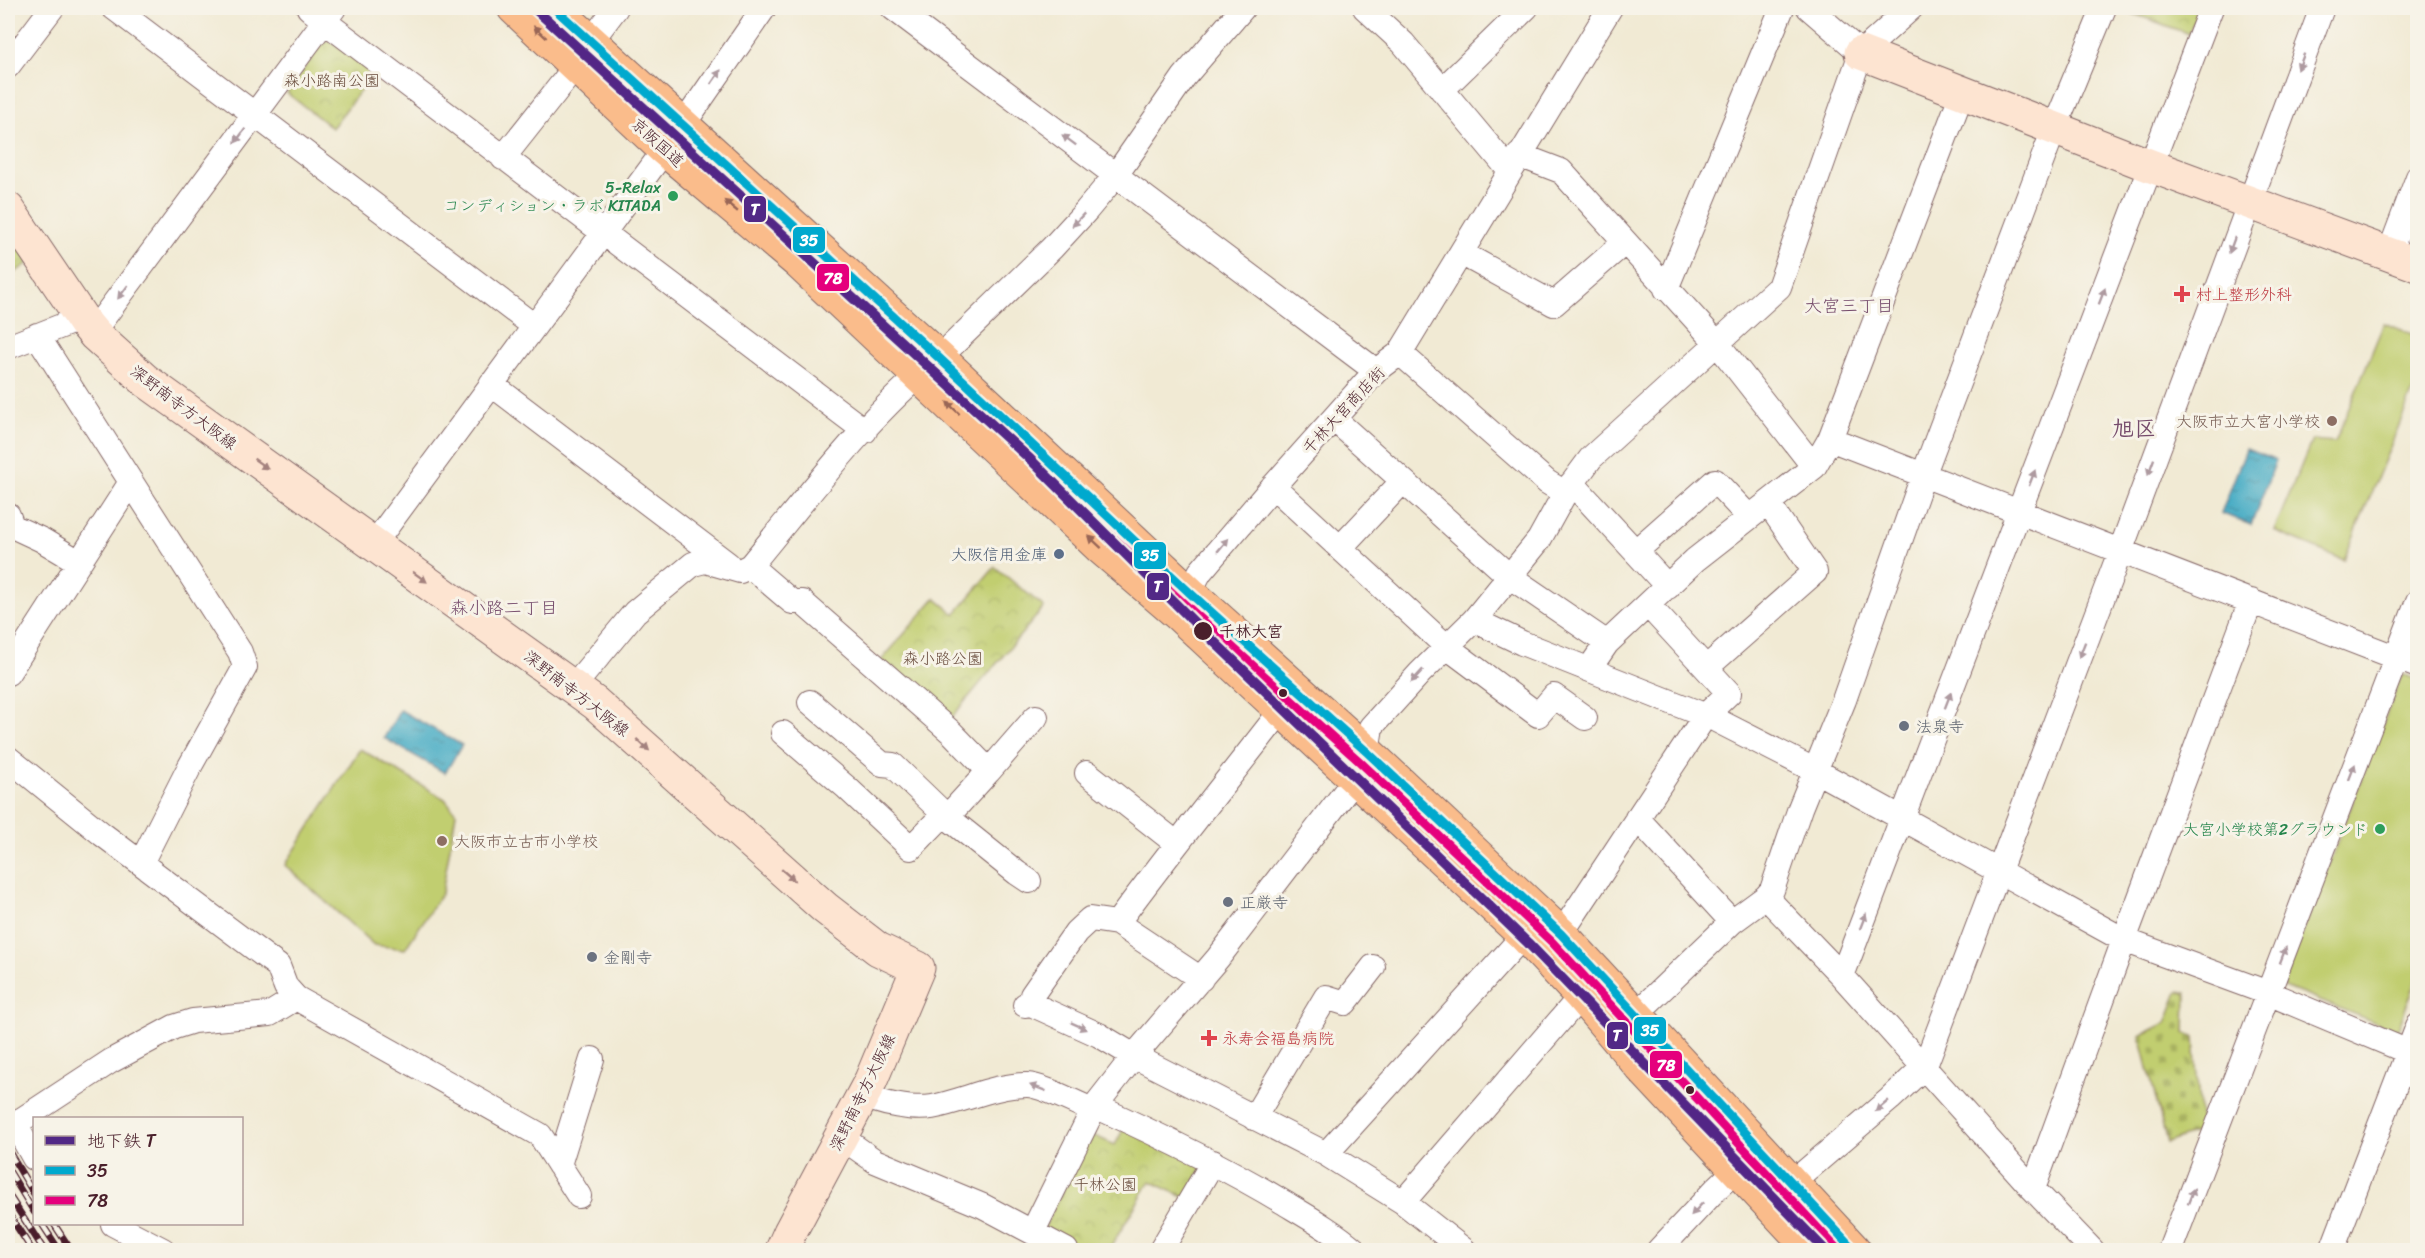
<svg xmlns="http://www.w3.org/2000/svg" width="2425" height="1258" font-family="Sriracha,'Klee One',sans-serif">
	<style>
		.cemetery { fill: url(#cemetery-stones); stroke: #86764e; stroke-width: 1.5 }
		.park { fill: url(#park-crowns); stroke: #86764e; stroke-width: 1.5 }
		.garden { fill: #c1ce70; stroke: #86764e; stroke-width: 1.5 }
		.water { fill: url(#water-ripples); stroke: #486578; stroke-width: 1.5 }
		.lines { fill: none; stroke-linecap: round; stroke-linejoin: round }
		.street-casing { stroke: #846666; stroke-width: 26 }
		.secondary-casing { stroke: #846666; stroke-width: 35 }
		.highway-casing { stroke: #846666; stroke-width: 35 }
		.street { stroke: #fff; stroke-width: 24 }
		.secondary { stroke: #fde4d1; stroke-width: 33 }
		.highway { stroke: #fabc8b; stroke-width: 33 }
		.rail-casing { stroke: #4a1f2b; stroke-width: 7 }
		.rail { stroke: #f7f3e8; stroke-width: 4.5; stroke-dasharray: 14; stroke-linecap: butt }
		.bus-1-casing { stroke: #f7f3e8; stroke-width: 14 }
		.bus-2-casing { stroke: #f7f3e8; stroke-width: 14 }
		.bus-1 { stroke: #00a9ce; stroke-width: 9 }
		.bus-2 { stroke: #e5007d; stroke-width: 9 }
		.metro-1-casing { stroke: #f7f3e8; stroke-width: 15 }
		.metro-1 { stroke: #522886; stroke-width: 10 }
		.oneway { fill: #996656 }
		.oneway2 { fill: #ae9aa0 }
		.oneway3 { fill: #a4827e }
		.leisure-dot { fill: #2e9e5b; stroke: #f7f3e8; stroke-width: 2 }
		.health-dot { fill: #e0444e; stroke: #f7f3e8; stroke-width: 2 }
		.education-dot { fill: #8d6e63; stroke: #f7f3e8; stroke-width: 2 }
		.service-dot { fill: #5c6f8a; stroke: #f7f3e8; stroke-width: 2 }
		.stop-dot { fill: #4a1f2b; stroke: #f7f3e8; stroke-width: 2 }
		.worship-dot { fill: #6b7280; stroke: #f7f3e8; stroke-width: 2 }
		.labels { text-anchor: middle; stroke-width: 6; stroke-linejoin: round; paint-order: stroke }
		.park-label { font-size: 16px; fill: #684b3c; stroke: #f7f3e8 }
		.street-label { font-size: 16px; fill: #4a1f2b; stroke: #f7f3e8 }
		.leisure-label { font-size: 16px; fill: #27864d; stroke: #f7f3e8; text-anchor: end }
		.health-label { font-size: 16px; fill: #be3a42; stroke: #f7f3e8; text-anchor: start }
		.education-label { font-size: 16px; fill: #785e54; stroke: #f7f3e8; text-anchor: end }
		.service-label { font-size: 16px; fill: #4e5e75; stroke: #f7f3e8; text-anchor: end }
		.stop-label { font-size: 16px; font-weight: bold; fill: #4a1f2b; stroke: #f7f3e8; text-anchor: start }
		.worship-label { font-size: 16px; fill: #5b616d; stroke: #f7f3e8; text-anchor: start }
		.neighbourhood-label { font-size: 18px; fill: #764c6c; stroke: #f7f3e8 }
		.district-label { font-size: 22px; font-weight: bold; fill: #764c6c; stroke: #f7f3e8 }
		.line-badge { stroke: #f7f3e8; stroke-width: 2 }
		.badge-label { font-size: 16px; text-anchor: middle; font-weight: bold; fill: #fff }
	</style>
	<defs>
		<pattern id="cemetery-stones" width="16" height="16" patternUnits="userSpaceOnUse" patternTransform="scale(1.5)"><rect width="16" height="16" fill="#c1ce70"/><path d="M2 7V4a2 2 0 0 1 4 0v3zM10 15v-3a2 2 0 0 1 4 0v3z" fill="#a7b061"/></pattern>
		<pattern id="park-crowns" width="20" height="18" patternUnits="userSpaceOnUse" patternTransform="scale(1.5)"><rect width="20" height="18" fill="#c1ce70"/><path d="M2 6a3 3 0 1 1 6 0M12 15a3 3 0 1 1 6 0" fill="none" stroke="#a7b061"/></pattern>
		<pattern id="water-ripples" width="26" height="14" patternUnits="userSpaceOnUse" patternTransform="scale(1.5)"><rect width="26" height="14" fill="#45abc4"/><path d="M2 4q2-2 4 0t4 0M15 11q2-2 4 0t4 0" fill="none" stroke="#3c8b9f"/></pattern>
	</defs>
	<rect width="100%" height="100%" fill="#f7f3e8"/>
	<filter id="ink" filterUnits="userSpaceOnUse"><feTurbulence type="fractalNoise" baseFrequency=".0167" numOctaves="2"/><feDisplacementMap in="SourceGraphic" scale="12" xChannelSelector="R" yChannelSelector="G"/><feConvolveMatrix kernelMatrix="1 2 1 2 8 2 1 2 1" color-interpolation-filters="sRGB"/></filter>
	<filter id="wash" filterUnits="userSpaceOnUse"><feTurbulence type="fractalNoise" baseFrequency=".008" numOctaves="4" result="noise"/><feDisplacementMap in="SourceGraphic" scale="24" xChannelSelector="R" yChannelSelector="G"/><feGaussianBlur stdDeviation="1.35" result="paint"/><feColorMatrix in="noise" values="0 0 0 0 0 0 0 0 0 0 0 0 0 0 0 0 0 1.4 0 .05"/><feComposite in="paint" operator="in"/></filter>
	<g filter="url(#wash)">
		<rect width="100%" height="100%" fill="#f1ead4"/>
		<path class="cemetery" d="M2178,992L2186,993L2185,1032L2194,1038L2201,1131L2167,1143L2140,1036L2166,1023Z"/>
		<path class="park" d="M2118,8H2200L2189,34Z
			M323,41H331L374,73L332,128L287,93Z
			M8,231L30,262L8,277Z
			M995,567L1044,607L952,717L942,718L880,662L935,598L955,614Z
			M1125,1126L1204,1164L1186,1198L1150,1181L1109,1250H1078L1043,1231L1088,1133L1115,1145Z"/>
		<path class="garden" d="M2384,323L2417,336V381L2344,560L2274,531L2312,440L2335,442Z
			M2402,674L2417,680V978L2397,1031L2282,986Z
			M360,749L445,799L456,813L442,893L405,949L374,945L285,865Z"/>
		<path class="water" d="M2246,449L2276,461L2251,525L2221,513Z
			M400,710L462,745L445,773L384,738Z"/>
	</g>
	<g filter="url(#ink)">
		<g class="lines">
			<g class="street-casing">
				<path id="street" d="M114,8L534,326
					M309,8L324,21L865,431
					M893,8L1376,371
					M1365,8L1403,43L1510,171
					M1809,8L1861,53
					M591,41L616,8
					M8,66L52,8
					M1442,90L1526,8
					M1519,155L1561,171L1717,343L1814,467
					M503,158L576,66
					M1461,253L1554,304L1624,243
					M2389,254L2418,177
					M1666,289L1782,8
					M37,335L240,652L245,667L189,768L141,863
					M8,347L69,323L101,321L334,8
					M1400,353L1547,482L1565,493
					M491,384L728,564
					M1334,419L1509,576L1607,643
					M1830,439L2418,666
					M1572,483L1668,587
					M1273,486L1447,647L1538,715L1554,696L1585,718
					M8,515L12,526L42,540L79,562
					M374,544L683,125L764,8
					M1340,548L1403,481
					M1636,551L1715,481L1749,517
					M750,566L792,602H802L952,733L989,771L947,817L1017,873L1029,881
					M1182,606L1200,572L1268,492L1376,371L1400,353L1610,8
					M1474,620L1522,643L1714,719L1816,771L2124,940L2268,993L2418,1056
					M1706,668L1815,572L1768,503
					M1589,669L1607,643L1695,560L1814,467L1830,439L1962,93
					M8,673L131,482
					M573,687L635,612L693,564L705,561L740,571L750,566C809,495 867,416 939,358L1052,248L1086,211L1116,175L1184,77L1243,8
					M810,702L882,764L893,765L944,814
					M783,733L847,788L911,848L944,814L947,817
					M8,758L102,834L278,966L286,987L296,998L540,1135L579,1196
					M989,771L1036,717
					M1087,773L1176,843
					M1637,818L1732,922
					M1766,897L1842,976L2033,1189L2092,1250
					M1117,923C1170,851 1226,782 1281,711
					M1561,934L1705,716L1729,693L1648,605
					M1842,976L2211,8
					M1031,1004L1032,995L1076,932L1090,919L1117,923L1201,979
					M1025,1005L1031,1004L1099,1035L1134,1056L1326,1154L1403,1202L1464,1250
					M1635,1015L1732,922L1766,897L1772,890L1800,808L1844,700L1923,476L2054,129L2104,8
					M864,1095C879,1104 914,1110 932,1107C964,1101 994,1085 1027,1085C1041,1085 1078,1104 1092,1110
					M1095,1106C1159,1135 1222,1165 1283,1202C1308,1217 1333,1231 1355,1250
					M1254,1118L1326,997L1345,1003L1373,967
					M15,1124L34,1158
					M8,1125L15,1124L111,1061L174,1027L193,1021L270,1014L296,998
					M841,1137L875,1161L983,1206L1066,1250
					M1326,1154L1524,935
					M559,1165L592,1059
					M2033,1189L2124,940L2251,601
					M1403,1202L1581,996
					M113,1224L163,1250
					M1033,1231L1095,1106L1134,1056L1218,958L1356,778L1367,752L1371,727L1420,673L1474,620L1539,540L1565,493L1591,458L1779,287L1861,53L1911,8
					M1161,1250L1213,1162
					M1659,1250L1716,1189L1736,1170L1792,1183L1890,1099L1925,1066L2120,552L2322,8
					M2170,1250L2418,601
					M2332,1250L2418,1026"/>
			</g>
			<g class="secondary-casing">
				<path id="secondary" d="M1861,53L2151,166L2418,265
					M8,209L85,323L95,335L145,380L595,703L825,908L878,949L918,968L871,1080L790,1232L782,1250"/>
			</g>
			<g class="highway-casing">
				<path id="highway" d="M514,8L664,149L798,262L1101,548L1178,614L1524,935L1581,996L1641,1067L1812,1250
					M554,8L939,358L1190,593L1367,752L1561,934L1854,1250"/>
			</g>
			<use href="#street" class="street"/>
			<use href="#secondary" class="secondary"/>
			<use href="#highway" class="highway"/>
			<g class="rail-casing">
				<path id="rail" d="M8,1150L34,1194
					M8,1169L34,1212
					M8,1194L44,1250
					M8,1213L32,1250
					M42,1224L59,1250
					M54,1224L71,1250"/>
			</g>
			<use href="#rail" class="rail"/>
			<g class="bus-1-casing">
				<path id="bus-1" d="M554,8L939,358L1190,593L1367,752L1561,934L1854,1250"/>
			</g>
			<g class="bus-2-casing">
				<path id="bus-2" d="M546,17L931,367L1182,602L1359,761L1552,942L1838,1250"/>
			</g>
			<use href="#bus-1" class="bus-1"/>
			<use href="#bus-2" class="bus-2"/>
			<g class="metro-1-casing">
				<path id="metro-1" d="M534,8L1030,459L1203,631L1528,943L1825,1250"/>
			</g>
			<use href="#metro-1" class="metro-1"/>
		</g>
		<defs><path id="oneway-solid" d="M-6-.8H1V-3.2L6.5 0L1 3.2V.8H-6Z" transform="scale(1.5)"/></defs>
		<g class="oneway">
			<use href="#oneway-solid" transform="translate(540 32) rotate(-137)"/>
			<use href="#oneway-solid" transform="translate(731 206) rotate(-140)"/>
			<use href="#oneway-solid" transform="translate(953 408) rotate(-137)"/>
			<use href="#oneway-solid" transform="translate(1095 542) rotate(-137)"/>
		</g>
		<g class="oneway2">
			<use href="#oneway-solid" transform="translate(2301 62) rotate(111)"/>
			<use href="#oneway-solid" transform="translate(716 77) rotate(-55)"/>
			<use href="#oneway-solid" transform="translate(240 136) rotate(127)"/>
			<use href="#oneway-solid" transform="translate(1069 140) rotate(-143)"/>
			<use href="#oneway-solid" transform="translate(1078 220) rotate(133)"/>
			<use href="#oneway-solid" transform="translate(2232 245) rotate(110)"/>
			<use href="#oneway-solid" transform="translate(123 292) rotate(127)"/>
			<use href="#oneway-solid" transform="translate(2102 296) rotate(-69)"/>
			<use href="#oneway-solid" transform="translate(2151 467) rotate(110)"/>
			<use href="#oneway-solid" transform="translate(2032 478) rotate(-69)"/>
			<use href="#oneway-solid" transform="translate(1223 545) rotate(-50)"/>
			<use href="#oneway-solid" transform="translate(2082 650) rotate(111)"/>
			<use href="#oneway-solid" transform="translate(1417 676) rotate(133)"/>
			<use href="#oneway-solid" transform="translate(1948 700) rotate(-69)"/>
			<use href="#oneway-solid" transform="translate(2352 772) rotate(-69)"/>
			<use href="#oneway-solid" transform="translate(1863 921) rotate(-69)"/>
			<use href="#oneway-solid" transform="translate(2283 955) rotate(-69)"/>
			<use href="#oneway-solid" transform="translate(1079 1026) rotate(24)"/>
			<use href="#oneway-solid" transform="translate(1038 1088) rotate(-160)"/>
			<use href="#oneway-solid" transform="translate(1882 1106) rotate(140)"/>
			<use href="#oneway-solid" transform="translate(2191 1196) rotate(-69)"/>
			<use href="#oneway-solid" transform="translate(1697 1209) rotate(133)"/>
		</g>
		<g class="oneway3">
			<use href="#oneway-solid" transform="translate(261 464) rotate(35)"/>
			<use href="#oneway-solid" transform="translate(420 577) rotate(36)"/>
			<use href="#oneway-solid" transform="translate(643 745) rotate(42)"/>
			<use href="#oneway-solid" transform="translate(788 875) rotate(41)"/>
		</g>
	</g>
	<g class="leisure-dot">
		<circle cx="673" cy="196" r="6"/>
		<circle cx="2380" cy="829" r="6"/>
	</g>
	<g class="health-dot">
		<path d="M2179 285h6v6h6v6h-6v6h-6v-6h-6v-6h6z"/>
		<path d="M1206 1029h6v6h6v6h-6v6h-6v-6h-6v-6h6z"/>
	</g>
	<g class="education-dot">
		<circle cx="2332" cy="421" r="6"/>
		<circle cx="442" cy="841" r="6"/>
	</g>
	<circle class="service-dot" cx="1059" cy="554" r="6"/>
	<g class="stop-dot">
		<circle cx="1203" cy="631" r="10"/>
		<circle cx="1283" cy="693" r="5"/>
		<circle cx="1690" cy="1090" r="5"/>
	</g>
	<g class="worship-dot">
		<circle cx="1904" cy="726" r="6"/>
		<circle cx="1228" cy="902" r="6"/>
		<circle cx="592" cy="957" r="6"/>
	</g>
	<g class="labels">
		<g class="park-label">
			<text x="332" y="86">森小路南公園</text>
			<text x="943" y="664">森小路公園</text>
			<text x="1105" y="1190">千林公園</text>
		</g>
		<g class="street-label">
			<text transform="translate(658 142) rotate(42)" y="6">京阪国道</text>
			<text transform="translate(184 407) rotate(37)" y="6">深野南寺方大阪線</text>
			<text transform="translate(1343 410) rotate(-47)" y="6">千林大宮商店街</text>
			<text transform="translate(577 693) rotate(38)" y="6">深野南寺方大阪線</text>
			<text transform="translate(862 1092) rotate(-64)" y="6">深野南寺方大阪線</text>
		</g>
		<g class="leisure-label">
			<text x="661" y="193">5-Relax<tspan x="661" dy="18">コンディション・ラボ KITADA</tspan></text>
			<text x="2368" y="835">大宮小学校第2グラウンド</text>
		</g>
		<g class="health-label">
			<text x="2196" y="300">村上整形外科</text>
			<text x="1222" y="1044">永寿会福島病院</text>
		</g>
		<g class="education-label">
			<text x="2320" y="427">大阪市立大宮小学校</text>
			<text x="454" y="847" text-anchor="start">大阪市立古市小学校</text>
		</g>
		<g class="service-label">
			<text x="1047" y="560">大阪信用金庫</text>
		</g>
		<g class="stop-label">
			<text x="1219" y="637">千林大宮</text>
		</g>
		<g class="worship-label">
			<text x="1916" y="732">法泉寺</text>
			<text x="1240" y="908">正厳寺</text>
			<text x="604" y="963">金剛寺</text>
		</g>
		<g class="neighbourhood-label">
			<text x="1849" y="312">大宮三丁目</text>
			<text x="504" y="614">森小路二丁目</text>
		</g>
		<g class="district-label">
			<text x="2134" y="436">旭区</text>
		</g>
	</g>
	<g class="line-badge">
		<rect x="743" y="195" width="24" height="28" rx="6" fill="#522886"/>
		<rect x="792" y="226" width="34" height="28" rx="6" fill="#00a9ce"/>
		<rect x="816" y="263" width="34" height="29" rx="6" fill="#e5007d"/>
		<rect x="1133" y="541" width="34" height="29" rx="6" fill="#00a9ce"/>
		<rect x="1146" y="572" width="24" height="29" rx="6" fill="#522886"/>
		<rect x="1633" y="1016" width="34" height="29" rx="6" fill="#00a9ce"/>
		<rect x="1606" y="1021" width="23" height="29" rx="6" fill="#522886"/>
		<rect x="1649" y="1050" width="34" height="29" rx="6" fill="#e5007d"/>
	</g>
	<g class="badge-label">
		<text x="755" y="215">T</text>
		<text x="809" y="246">35</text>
		<text x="833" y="284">78</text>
		<text x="1150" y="561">35</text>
		<text x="1158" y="592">T</text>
		<text x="1650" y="1036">35</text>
		<text x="1617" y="1041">T</text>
		<text x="1666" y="1071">78</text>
	</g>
	<rect width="2425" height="1258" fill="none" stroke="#f7f3e8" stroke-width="30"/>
	<rect x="33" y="1117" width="210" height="108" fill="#f7f3e8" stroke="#b29e9c" stroke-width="1.5"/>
	<rect x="45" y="1136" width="30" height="9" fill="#522886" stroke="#b29e9c" stroke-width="1.5"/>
	<text x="87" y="1147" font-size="18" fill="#4a1f2b">地下鉄 T</text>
	<rect x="45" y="1166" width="30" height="9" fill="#00a9ce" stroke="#b29e9c" stroke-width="1.5"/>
	<text x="87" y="1177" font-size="18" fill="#4a1f2b">35</text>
	<rect x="45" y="1196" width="30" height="9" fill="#e5007d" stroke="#b29e9c" stroke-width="1.5"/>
	<text x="87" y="1207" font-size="18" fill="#4a1f2b">78</text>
</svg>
